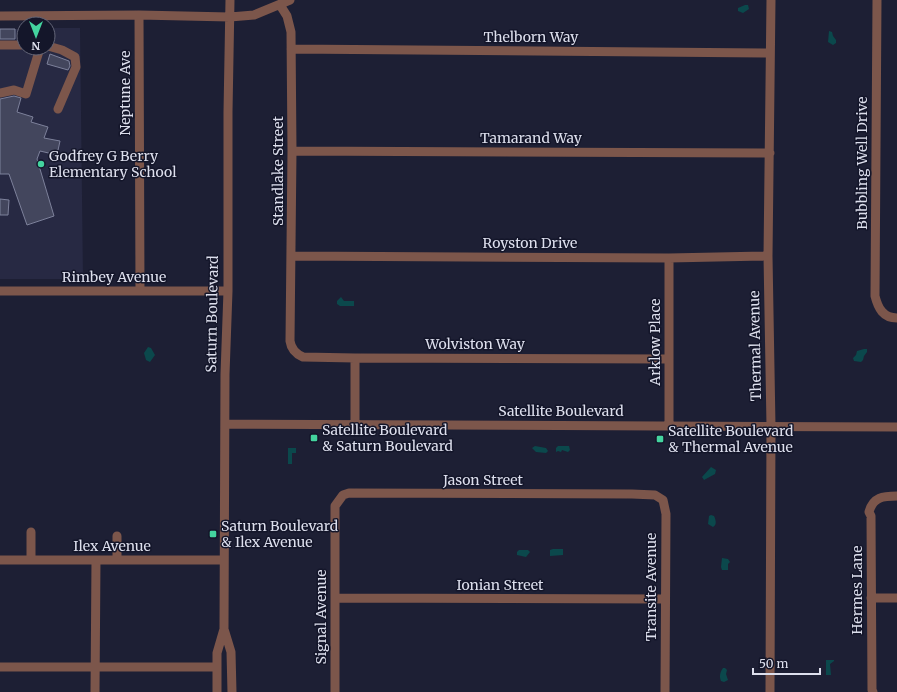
<svg xmlns="http://www.w3.org/2000/svg" width="897" height="692" font-family="Merriweather,serif">
	<style>
		.built { fill: #272943 }
		.water { fill: #0b484c }
		.building { fill: #43465d; stroke: #7d819b }
		.lines { fill: none; stroke-linecap: round; stroke-linejoin: round }
		.minor { stroke: #7c564b; stroke-width: 9 }
		.poi-dot { fill: #44d49f; stroke: #14162a; stroke-width: 1.5 }
		.labels { text-anchor: middle; stroke-width: 3; stroke-linejoin: round; paint-order: stroke }
		.street-label { font-size: 14px; fill: #dddfed; stroke: #14162a }
		.poi-label { font-size: 14px; fill: #dddfed; stroke: #14162a; text-anchor: start }
	</style>
	<rect width="100%" height="100%" fill="#1d1f34"/>
	<path class="built" d="M48,28H80L83,279H0V29H24V48H48Z"/>
	<path class="water" d="M745,5H748L749,9L743,13L738,11V8Z
		M829,31L832,32L833,36L836,40V43L833,45L828,42Z
		M341,297L344,301H354V306H340L337,304V301Z
		M148,347L151,348L155,355L150,362L146,360L144,353Z
		M864,349H867V352L864,356L863,360L861,362L854,361L853,358L856,355L857,351Z
		M535,446L546,448L548,451L546,453L536,452L532,448Z
		M558,446H569L570,450L568,452L562,450L561,452L558,451L556,452V448Z
		M288,448H296V453H292V464H288Z
		M711,467L716,470L715,474L704,480L702,477Z
		M711,515L714,516C716,520 717,525 713,527L708,524L709,516Z
		M553,549H563V555L550,556V550Z
		M519,550H528L530,552L526,557L517,555V552Z
		M722,558L728,559L730,562L728,564V570H722L721,567Z
		M826,660H834V661L830,664L831,675H826Z
		M723,668H725L727,670L726,674L728,680L724,682L721,681C719,677 720,672 723,668Z"/>
	<path class="building" d="M0,29H15V39H0Z
		M50,54L69,61L70,66L68,70L47,64Z
		M14,96L21,98L17,112L33,117L31,122L48,127L44,138L60,141L57,155L40,151L37,159L54,216L27,225L9,174H0V99Z
		M0,199L9,200L8,215H0Z"/>
	<g class="lines">
		<path class="minor" d="M877,0L875,296C878,308 883,318 897,318
			M280,5L287,16L291,32L292,151L290,341C291,348 296,354 303,357L355,358L669,359
			M139,15L140,291
			M0,16L139,15L230,17L254,15L290,0
			M0,45H24
			M48,46L62,50L75,57L76,67L58,109
			M291,49L770,53
			M0,93L14,90L26,94L40,48
			M292,151L770,153
			M291,256L669,258L768,256
			M669,258V426
			M0,291H228
			M355,358V425
			M225,424L897,427
			M31,532V560
			M0,560H224
			M117,560V536
			M335,598L665,599
			M871,598H897
			M224,629L231,652L232,692
			M0,667H217
			M95,692L96,560
			M217,692V653L224,629L225,374L228,291V112L230,0
			M335,692V506L343,495L349,493L632,494L655,495L663,500L666,514L665,692
			M770,692L771,426L768,256L771,0
			M873,692L872,690L871,516L869,512C873,497 883,496 897,496"/>
	</g>
	<g class="poi-dot">
		<circle cx="41" cy="164" r="4"/>
		<rect x="310" y="434" width="8" height="8" rx="2"/>
		<rect x="656" y="435" width="8" height="8" rx="2"/>
		<rect x="209" y="530" width="8" height="8" rx="2"/>
	</g>
	<g class="labels">
		<g class="street-label">
			<text x="531" y="42">Thelborn Way</text>
			<text transform="translate(125 93) rotate(-90)" y="5">Neptune Ave</text>
			<text x="531" y="143">Tamarand Way</text>
			<text transform="translate(862 163) rotate(-90)" y="5">Bubbling Well Drive</text>
			<text transform="translate(278 171) rotate(-90)" y="5">Standlake Street</text>
			<text x="530" y="248">Royston Drive</text>
			<text x="114" y="282">Rimbey Avenue</text>
			<text transform="translate(212 314) rotate(-89)" y="5">Saturn Boulevard</text>
			<text transform="translate(655 342) rotate(-90)" y="5">Arklow Place</text>
			<text x="475" y="349">Wolviston Way</text>
			<text transform="translate(755 346) rotate(-91)" y="5">Thermal Avenue</text>
			<text x="561" y="416">Satellite Boulevard</text>
			<text x="483" y="485">Jason Street</text>
			<text x="112" y="551">Ilex Avenue</text>
			<text x="500" y="590">Ionian Street</text>
			<text transform="translate(651 587) rotate(-90)" y="5">Transite Avenue</text>
			<text transform="translate(857 590) rotate(-90)" y="5">Hermes Lane</text>
			<text transform="translate(321 617) rotate(-90)" y="5">Signal Avenue</text>
		</g>
		<g class="poi-label">
			<text x="49" y="161">Godfrey G Berry<tspan x="49" dy="16">Elementary School</tspan></text>
			<text x="322" y="435">Satellite Boulevard<tspan x="322" dy="16">&amp; Saturn Boulevard</tspan></text>
			<text x="668" y="436">Satellite Boulevard<tspan x="668" dy="16">&amp; Thermal Avenue</tspan></text>
			<text x="221" y="531">Saturn Boulevard<tspan x="221" dy="16">&amp; Ilex Avenue</tspan></text>
		</g>
	</g>
	<g transform="translate(36 36) rotate(180)"><circle r="19" fill="#14162a" stroke="#646678"/>
	<path d="M0-3L7 15L0 10L-7 15Z" fill="#44d49f"/>
	<text y="-6" font-size="11" font-weight="bold" text-anchor="middle" fill="#dddfed">N</text>
	</g>
	<path d="M753 668v6h67v-6" fill="none" stroke="#dddfed" stroke-width="2"/>
	<text x="759" y="668" font-size="12" fill="#dddfed" stroke="#14162a" stroke-width="3" paint-order="stroke">50 m</text>
</svg>
